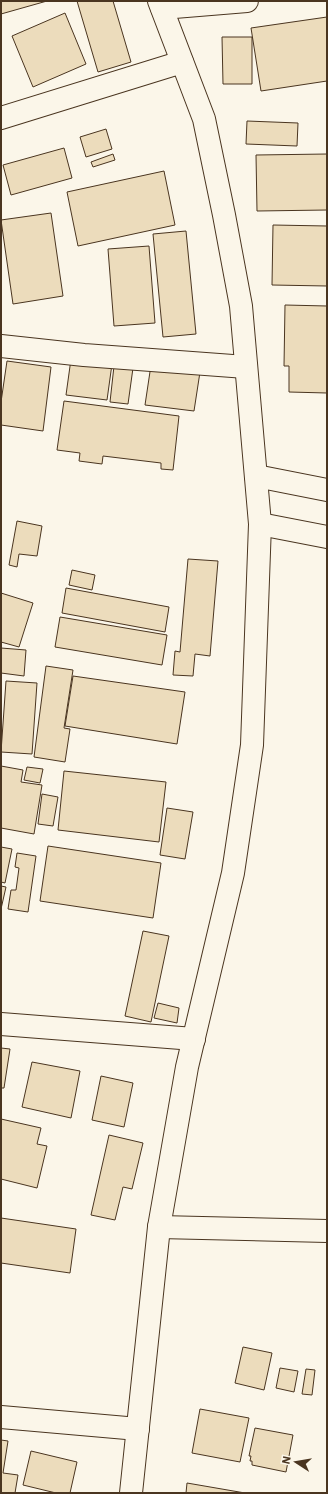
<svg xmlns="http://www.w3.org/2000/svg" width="328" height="1494" font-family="'IBM Plex Sans',sans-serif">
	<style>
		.building { fill: #ecdcbc; stroke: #4a3520 }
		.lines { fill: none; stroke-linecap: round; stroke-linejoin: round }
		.minor-casing { stroke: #4a3520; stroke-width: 24 }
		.tertiary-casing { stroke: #4a3520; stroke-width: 24 }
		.minor { stroke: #fbf6e9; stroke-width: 22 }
		.tertiary { stroke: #fbf6e9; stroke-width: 22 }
	</style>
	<rect width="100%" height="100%" fill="#fbf6e9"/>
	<path class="building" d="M1,1H47L1,14Z
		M77,1H113L131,62L98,72Z
		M65,13L86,64L33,87L12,36Z
		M327,17V81L261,91L251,28Z
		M222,37H252V84H223Z
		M247,121L298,123L297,146L246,144Z
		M106,129L112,149L86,157L80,137Z
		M64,148L72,178L11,195L3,165Z
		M113,154L115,160L93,167L91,162Z
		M327,154V210L257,211L256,155Z
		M164,171L175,225L78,246L67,192Z
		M51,213L63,296L13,304L1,220Z
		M273,225L327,226V286L272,285Z
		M186,231L196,334L163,337L153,234Z
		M149,246L155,323L114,326L108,249Z
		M285,305L327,306V393L289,392V366H284Z
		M71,359L112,364L107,400L66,395Z
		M7,361L51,367L43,431L1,425V402Z
		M151,365L200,372L194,411L145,405Z
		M114,366L133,368L128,404L110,402Z
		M64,401L179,416L173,470L161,469V463L103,456L102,464L79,461L80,453L57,450Z
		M17,521L42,526L37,556L19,554L17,567L9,565Z
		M188,559L218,561L210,656L195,654L193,676L173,675L175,651L180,652Z
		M72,570L95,575L92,590L69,585Z
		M66,588L169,607L165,632L62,613Z
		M1,593L33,603L19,647L1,642Z
		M60,617L167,635L162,665L55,647Z
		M1,648L26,650L24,676L1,673Z
		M46,666L73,670L64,728L70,729L65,762L34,757Z
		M73,676L185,692L177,744L65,726Z
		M6,681L37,683L32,754L1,752Z
		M1,766L23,770L21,782L42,785L34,834L1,828Z
		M27,767L43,769L40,783L24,780Z
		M64,771L166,782L159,842L58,830Z
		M42,794L58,797L53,826L38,824Z
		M167,808L193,812L185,859L160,855Z
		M48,846L161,863L153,918L40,901Z
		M1,847L12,849L5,883L1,882Z
		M17,853L36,856L28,912L8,909L11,890H16L19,868L15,867Z
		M1,886L6,887L1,909Z
		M143,931L169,936L151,1022L125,1016Z
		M158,1003L179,1008L177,1023L154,1018Z
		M1,1048L10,1049L4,1088H1Z
		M32,1062L80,1071L71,1118L22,1107Z
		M101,1076L133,1083L124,1127L92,1120Z
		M1,1119L41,1128L37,1144L47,1146L37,1188L1,1179Z
		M109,1135L143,1143L132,1189L123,1187L115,1220L91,1215Z
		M1,1218L76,1229L70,1273L1,1263Z
		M243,1347L272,1353L264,1390L235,1383Z
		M280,1368L298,1371L294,1392L276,1388Z
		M306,1369L315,1370L312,1395L302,1394Z
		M200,1409L249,1418L240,1462L192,1453Z
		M255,1428L293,1435L286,1472L252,1465V1461H250L251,1456H249Z
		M1,1440L8,1441L3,1473L18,1475L15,1493H1Z
		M31,1451L77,1462L70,1493H56L23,1485Z
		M187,1483L245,1493H186Z"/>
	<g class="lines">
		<g class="minor-casing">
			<path id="minor" d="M162,8L247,1
				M1,118L182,62
				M1,346L84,355L246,367
				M256,476L327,490
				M260,524L327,537
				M1,1024L194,1039
				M159,1227L327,1231
				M1,1417L138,1429"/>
		</g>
		<g class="tertiary-casing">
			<path id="tertiary" d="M131,1493L159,1227L187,1067L233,873L252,745L260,524L241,306L224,215L204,119L159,1"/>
		</g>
		<use href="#minor" class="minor"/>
		<use href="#tertiary" class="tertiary"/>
	</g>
	<rect width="328" height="1494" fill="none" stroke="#4a3520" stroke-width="4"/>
	<g transform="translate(296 1462) rotate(282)" stroke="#fbf6e9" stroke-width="3" paint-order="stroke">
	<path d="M0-3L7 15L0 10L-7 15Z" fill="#4a3520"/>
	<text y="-6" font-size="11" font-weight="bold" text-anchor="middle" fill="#4a3520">N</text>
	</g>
</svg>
